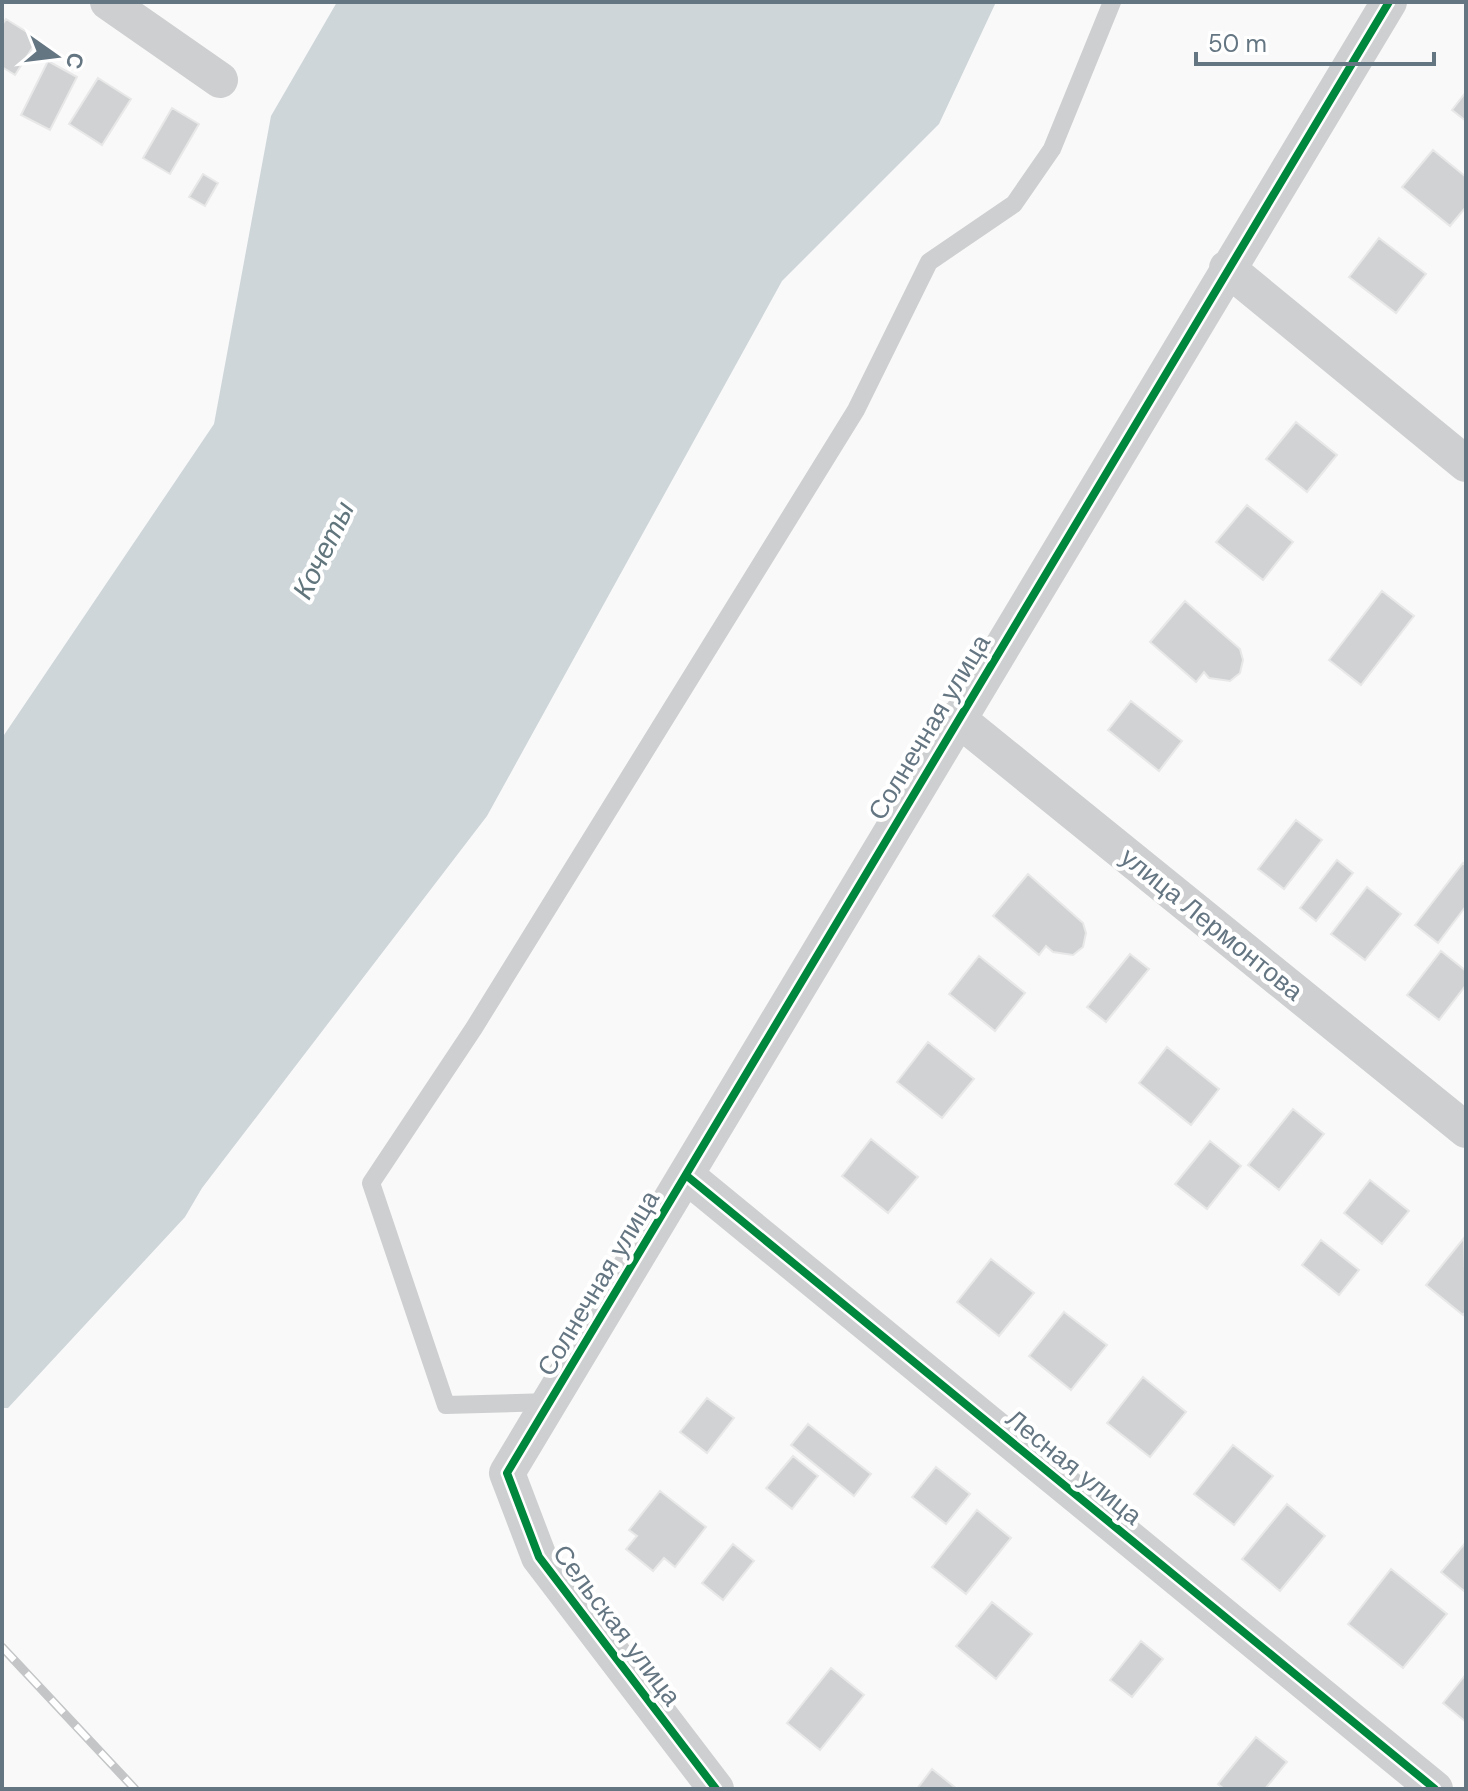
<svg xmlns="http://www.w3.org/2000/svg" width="1468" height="1791" font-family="'DM Sans',sans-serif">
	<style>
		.water { fill: #ced6d9 }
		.building { fill: #d0d2d3; stroke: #e8e8e8; stroke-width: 2 }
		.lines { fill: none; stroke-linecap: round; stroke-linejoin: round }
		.lane { stroke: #cecfd0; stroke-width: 18 }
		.street { stroke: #cecfd0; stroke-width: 36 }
		.rail-casing { stroke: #c3c5c6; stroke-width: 9 }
		.rail { stroke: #fff; stroke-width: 6; stroke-dasharray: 18; stroke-linecap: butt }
		.cycleway-casing { stroke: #fff; stroke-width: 13 }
		.cycleway { stroke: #00873e; stroke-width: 8 }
		.labels { text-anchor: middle; stroke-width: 8; stroke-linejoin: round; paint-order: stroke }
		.street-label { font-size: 26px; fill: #657683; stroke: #fff }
		.water-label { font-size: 28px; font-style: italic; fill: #60757c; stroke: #fff }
	</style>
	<rect width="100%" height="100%" fill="#f9f9f9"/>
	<path class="water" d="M337,2H996L939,124L782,281L487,816L202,1188L185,1217L8,1408H2V738L214,424L271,116Z"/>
	<path class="building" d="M6,19L38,39L15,75L2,67V25Z
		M48,61L77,77L50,130L21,115Z
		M98,78L131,99L102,145L69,124Z
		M1466,92V121L1452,110Z
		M172,108L199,124L170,174L143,158Z
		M1433,150L1466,177V207L1450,226L1402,187Z
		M203,174L218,183L205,206L189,197Z
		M1379,238L1426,274L1396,313L1349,277Z
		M1296,422L1337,455L1307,492L1266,459Z
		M1247,505L1293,542L1263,580L1216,542Z
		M1382,591L1414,616L1361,685L1329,660Z
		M1185,601L1240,649L1243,660L1240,673L1230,681L1209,678L1204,672L1196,682L1150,642Z
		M1131,701L1182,741L1159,771L1108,730Z
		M1296,820L1322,840L1284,889L1258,869Z
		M1337,860L1353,873L1316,921L1300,908Z
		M1463,863L1466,866V906L1438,943L1415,925Z
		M1028,874L1083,923L1086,933L1083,947L1073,955L1053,952L1046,946L1039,955L993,916Z
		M1367,887L1401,914L1365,960L1331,934Z
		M1441,951L1466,971V985L1439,1020L1407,995Z
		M1130,954L1149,969L1106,1022L1087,1007Z
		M979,956L1025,993L995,1031L949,994Z
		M928,1042L974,1079L942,1118L897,1082Z
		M1167,1047L1219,1089L1191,1125L1139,1083Z
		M1293,1109L1324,1134L1279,1190L1248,1165Z
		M871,1139L918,1177L888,1213L842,1176Z
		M1210,1141L1241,1166L1207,1209L1175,1184Z
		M1370,1180L1409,1211L1382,1244L1344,1213Z
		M1464,1238L1466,1311L1463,1315L1426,1285Z
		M1321,1240L1359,1270L1339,1295L1302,1265Z
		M991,1259L1034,1293L999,1336L957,1302Z
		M1064,1312L1107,1345L1071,1390L1029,1356Z
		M1143,1377L1186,1412L1150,1457L1107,1423Z
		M707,1398L734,1418L707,1453L680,1432Z
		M808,1424L871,1474L854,1496L791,1445Z
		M1233,1445L1273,1476L1234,1525L1194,1494Z
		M793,1456L818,1476L792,1509L766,1488Z
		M936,1467L970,1494L946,1524L912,1497Z
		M660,1491L706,1527L675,1567L664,1558L653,1571L626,1549L637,1536L629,1530Z
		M1287,1504L1325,1536L1280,1591L1242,1559Z
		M977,1510L1011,1538L966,1594L932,1567Z
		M1466,1542V1588L1464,1591L1441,1572Z
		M733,1544L754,1561L723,1600L702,1583Z
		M1391,1569L1447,1614L1403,1668L1348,1624Z
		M992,1602L1032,1634L996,1679L956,1646Z
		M1141,1641L1163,1659L1132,1697L1110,1680Z
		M831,1668L864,1695L820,1750L787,1723Z
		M1466,1674V1722L1443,1703Z
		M1256,1737L1287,1762L1265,1789H1224L1218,1784Z
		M932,1769L957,1789H917Z"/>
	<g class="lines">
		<path class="lane" d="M550,1402L446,1405L371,1183L474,1028L856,410L929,262L1014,204L1052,149L1112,2"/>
		<path class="street" d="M108,2L220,80
			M1227,268L1466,464
			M957,718L1466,1130
			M687,1176L1435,1789
			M716,1789L539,1557L507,1473C801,983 1092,491 1389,2"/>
		<g class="rail-casing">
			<path id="rail" d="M2,1647L135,1789"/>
		</g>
		<use href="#rail" class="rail"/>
		<g class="cycleway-casing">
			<path id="cycleway" d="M687,1176L1435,1789
				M716,1789L539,1557L507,1473C801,983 1092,491 1389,2"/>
		</g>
		<use href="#cycleway" class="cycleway"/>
	</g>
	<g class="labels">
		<g class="street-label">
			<text transform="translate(929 727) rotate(-59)" y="9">Солнечная улица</text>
			<text transform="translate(1212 924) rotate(39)" y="9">улица Лермонтова</text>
			<text transform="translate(598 1283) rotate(-59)" y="9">Солнечная улица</text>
			<text transform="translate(1074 1467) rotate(39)" y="9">Лесная улица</text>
			<text transform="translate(617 1625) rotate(53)" y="9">Сельская улица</text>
		</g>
		<g class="water-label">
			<text transform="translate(323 550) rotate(-64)" y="10">Кочеты</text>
		</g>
	</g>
	<rect width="1468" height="1791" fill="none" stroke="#657683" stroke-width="8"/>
	<g transform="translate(56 56) rotate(104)" stroke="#ffffff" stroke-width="6" paint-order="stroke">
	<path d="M0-6L14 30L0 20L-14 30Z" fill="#657683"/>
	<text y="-12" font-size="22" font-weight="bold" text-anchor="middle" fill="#657683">С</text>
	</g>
	<path d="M1196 52v12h238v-12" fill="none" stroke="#657683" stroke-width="4"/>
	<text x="1208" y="52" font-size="24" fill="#657683" stroke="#ffffff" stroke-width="6" paint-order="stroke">50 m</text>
</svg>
